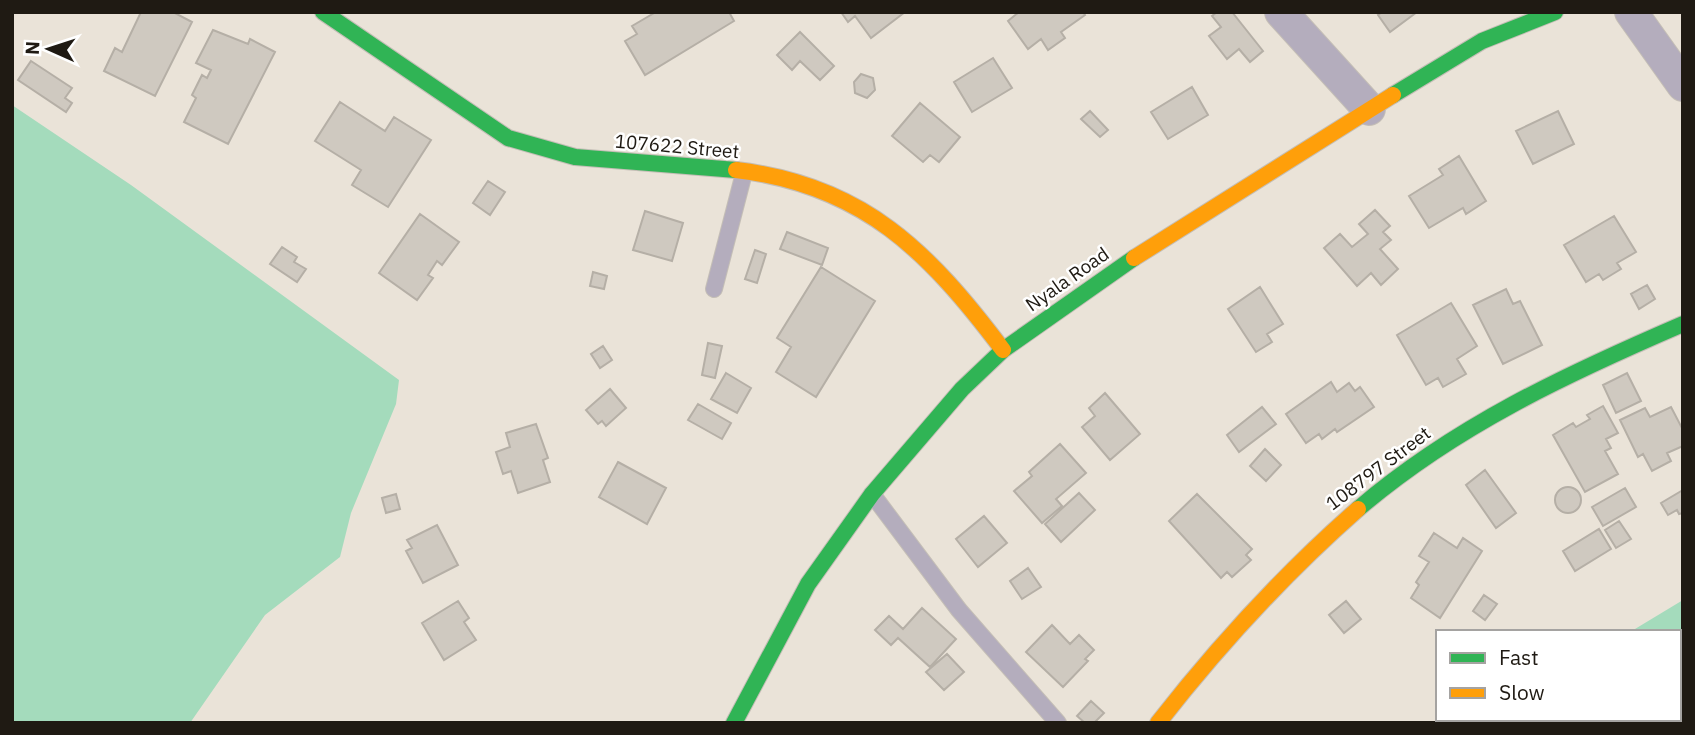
<svg xmlns="http://www.w3.org/2000/svg" width="1695" height="735" font-family="'IBM Plex Sans',sans-serif">
	<style>
		.green { fill: #a4dbbc }
		.building { fill: #cfc9c0; stroke: #b5afa6; stroke-width: 2 }
		.lines { fill: none; stroke-linecap: round; stroke-linejoin: round }
		.lane-casing { stroke: #c4beb6; stroke-width: 18 }
		.street-casing { stroke: #c4beb6; stroke-width: 34 }
		.fast-casing { stroke: #c4beb6; stroke-width: 18 }
		.slow-casing { stroke: #c4beb6; stroke-width: 18 }
		.lane { stroke: #b4adbd; stroke-width: 16 }
		.street { stroke: #b4adbd; stroke-width: 32 }
		.fast { stroke: #30b455; stroke-width: 16 }
		.slow { stroke: #ff9f0a; stroke-width: 16 }
		.labels { text-anchor: middle; stroke-width: 5; stroke-linejoin: round; paint-order: stroke }
		.street-label { font-size: 19px; fill: #1f1a13; stroke: #fff }
	</style>
	<rect width="100%" height="100%" fill="#eae3d8"/>
	<path class="green" d="M12,105L131,185L399,380L396,404L351,513L340,557L265,615L190,723H12Z
		M1683,600V723H1478L1484,719H1679V632H1630Z"/>
	<path class="building" d="M141,12H173L192,22L155,96L104,71L115,48L122,52Z
		M656,12H729L734,21L645,75L625,41L637,34L632,26Z
		M841,12H905L871,38L855,16L848,22Z
		M1019,12H1083L1085,15L1061,32L1065,38L1048,50L1041,39L1028,49L1008,21Z
		M1217,12H1232L1263,51L1250,62L1239,49L1227,59L1209,36L1221,27L1212,16Z
		M1382,12H1417L1390,32L1378,15Z
		M213,30L248,44L250,39L275,52L228,144L184,122L196,98L192,95L202,75L207,78L211,70L196,63Z
		M800,32L834,66L820,80L800,61L792,70L777,55Z
		M993,58L1012,88L972,112L954,82Z
		M31,61L72,88L65,98L72,103L66,112L18,80Z
		M861,74L873,78L875,90L867,98L855,93L854,82Z
		M1192,87L1208,115L1168,139L1151,112Z
		M340,102L385,131L394,117L431,140L388,207L352,185L361,170L315,141Z
		M920,103L960,137L939,162L930,155L923,162L892,136Z
		M1090,111L1108,130L1100,137L1081,119Z
		M1558,111L1574,144L1533,164L1516,131Z
		M1459,156L1486,201L1466,214L1463,208L1429,228L1409,196L1443,175L1439,169Z
		M488,181L505,192L490,215L473,203Z
		M1375,210L1390,226L1383,232L1391,240L1380,249L1398,269L1381,285L1371,273L1357,286L1324,248L1340,234L1352,247L1368,234L1359,224Z
		M645,211L683,223L672,261L633,250Z
		M420,214L459,242L442,265L437,261L428,275L433,278L417,300L379,273Z
		M1614,216L1636,252L1617,263L1621,269L1603,280L1599,274L1586,282L1564,245Z
		M787,232L828,248L822,265L780,249Z
		M282,247L297,257L294,262L306,269L297,282L270,264Z
		M755,250L766,254L757,283L745,279Z
		M821,267L875,301L816,397L776,372L791,347L777,338Z
		M593,272L607,276L604,289L590,286Z
		M1647,285L1655,299L1639,309L1631,294Z
		M1260,287L1283,324L1267,334L1272,342L1256,352L1228,309Z
		M1506,289L1513,304L1520,301L1542,345L1503,364L1473,305Z
		M1451,303L1477,346L1457,359L1466,374L1443,387L1438,378L1426,385L1397,335Z
		M708,343L722,346L715,378L702,375Z
		M603,346L612,360L600,368L591,354Z
		M726,373L751,388L737,413L711,399Z
		M1627,373L1641,401L1616,413L1603,385Z
		M1331,382L1337,392L1349,383L1355,391L1360,387L1374,407L1337,432L1335,429L1322,439L1319,434L1306,443L1286,414Z
		M610,389L626,408L606,426L602,421L598,424L586,410Z
		M1105,393L1140,434L1110,460L1082,427L1095,416L1089,408Z
		M698,404L731,423L722,439L688,420Z
		M1603,406L1618,433L1606,439L1611,448L1605,451L1618,474L1585,492L1553,435L1573,423L1576,427L1590,419L1587,415Z
		M1262,407L1276,424L1239,452L1227,435Z
		M1671,407L1683,430V446L1667,453L1671,461L1652,471L1643,454L1638,457L1620,420L1645,408L1650,417Z
		M536,424L548,458L543,460L550,482L518,493L511,471L503,474L496,452L510,447L506,433Z
		M1060,444L1086,473L1056,499L1062,506L1042,523L1014,491L1032,476L1029,472Z
		M1265,449L1281,465L1266,481L1250,466Z
		M618,462L666,488L647,524L599,497Z
		M1485,470L1516,513L1496,528L1466,485Z
		M1555 500a13 13 0 1 1 26 0a13 13 0 1 1-26 0Z
		M1625,488L1636,507L1603,526L1592,507Z
		M1683,490V513L1679,514L1677,510L1668,515L1661,503Z
		M1079,493L1095,510L1061,542L1045,524Z
		M396,494L400,509L386,513L382,498Z
		M1197,494L1252,549L1246,555L1251,560L1232,577L1227,572L1221,578L1169,521Z
		M984,516L1007,543L978,567L956,539Z
		M1619,521L1631,539L1616,548L1605,530Z
		M437,525L458,565L423,583L406,551L412,548L407,540Z
		M1599,529L1611,549L1575,571L1563,551Z
		M1434,533L1457,548L1463,538L1482,551L1440,618L1411,598L1419,585L1416,582L1429,562L1419,556Z
		M1028,568L1041,587L1022,599L1010,581Z
		M1484,595L1497,604L1485,620L1473,611Z
		M458,601L469,618L464,622L476,640L444,660L422,623Z
		M1346,601L1361,619L1344,633L1329,615Z
		M922,608L956,639L930,667L898,638L891,645L875,630L889,616L903,629Z
		M1052,625L1070,644L1079,635L1094,650L1085,659L1088,661L1063,687L1026,652Z
		M947,654L964,672L944,690L926,672Z
		M1091,701L1104,713L1094,723H1085L1077,716Z"/>
	<g class="lines">
		<g class="lane-casing">
			<path id="lane" d="M714,289L744,173
				M872,494L959,610L1058,723"/>
		</g>
		<g class="street-casing">
			<path id="street" d="M1281,12L1369,109
				M1631,12L1683,85"/>
		</g>
		<g class="fast-casing">
			<path id="fast" d="M323,12L508,138L575,157L736,170
				M1393,95L1482,41L1555,12
				M1358,509C1455,426 1567,374 1683,324
				M734,723L808,584L872,494L962,389L1003,350L1134,258"/>
		</g>
		<g class="slow-casing">
			<path id="slow" d="M736,170C864,185 929,252 1003,350
				M1134,258L1393,95
				M1158,723C1219,645 1284,574 1358,509"/>
		</g>
		<use href="#lane" class="lane"/>
		<use href="#street" class="street"/>
		<use href="#fast" class="fast"/>
		<use href="#slow" class="slow"/>
	</g>
	<g class="labels">
		<g class="street-label">
			<text transform="translate(677 146) rotate(5)" y="7">107622 Street</text>
			<text transform="translate(1067 279) rotate(-35)" y="7">Nyala Road</text>
			<text transform="translate(1378 468) rotate(-37)" y="7">108797 Street</text>
		</g>
	</g>
	<rect width="1695" height="735" fill="none" stroke="#1f1a13" stroke-width="28"/>
	<rect x="1436" y="630" width="245" height="91" fill="#ffffff" stroke="#a5a3a1" stroke-width="2"/>
	<rect x="1450" y="653" width="35" height="10" fill="#30b455" stroke="#a5a3a1" stroke-width="2"/>
	<text x="1499" y="665" font-size="21" fill="#1f1a13">Fast</text>
	<rect x="1450" y="688" width="35" height="10" fill="#ff9f0a" stroke="#a5a3a1" stroke-width="2"/>
	<text x="1499" y="700" font-size="21" fill="#1f1a13">Slow</text>
	<g transform="translate(49 49) rotate(273)" stroke="#ffffff" stroke-width="5" paint-order="stroke">
	<path d="M0-5L12 26L0 18L-12 26Z" fill="#1f1a13"/>
	<text y="-10" font-size="19" font-weight="bold" text-anchor="middle" fill="#1f1a13">N</text>
	</g>
</svg>
